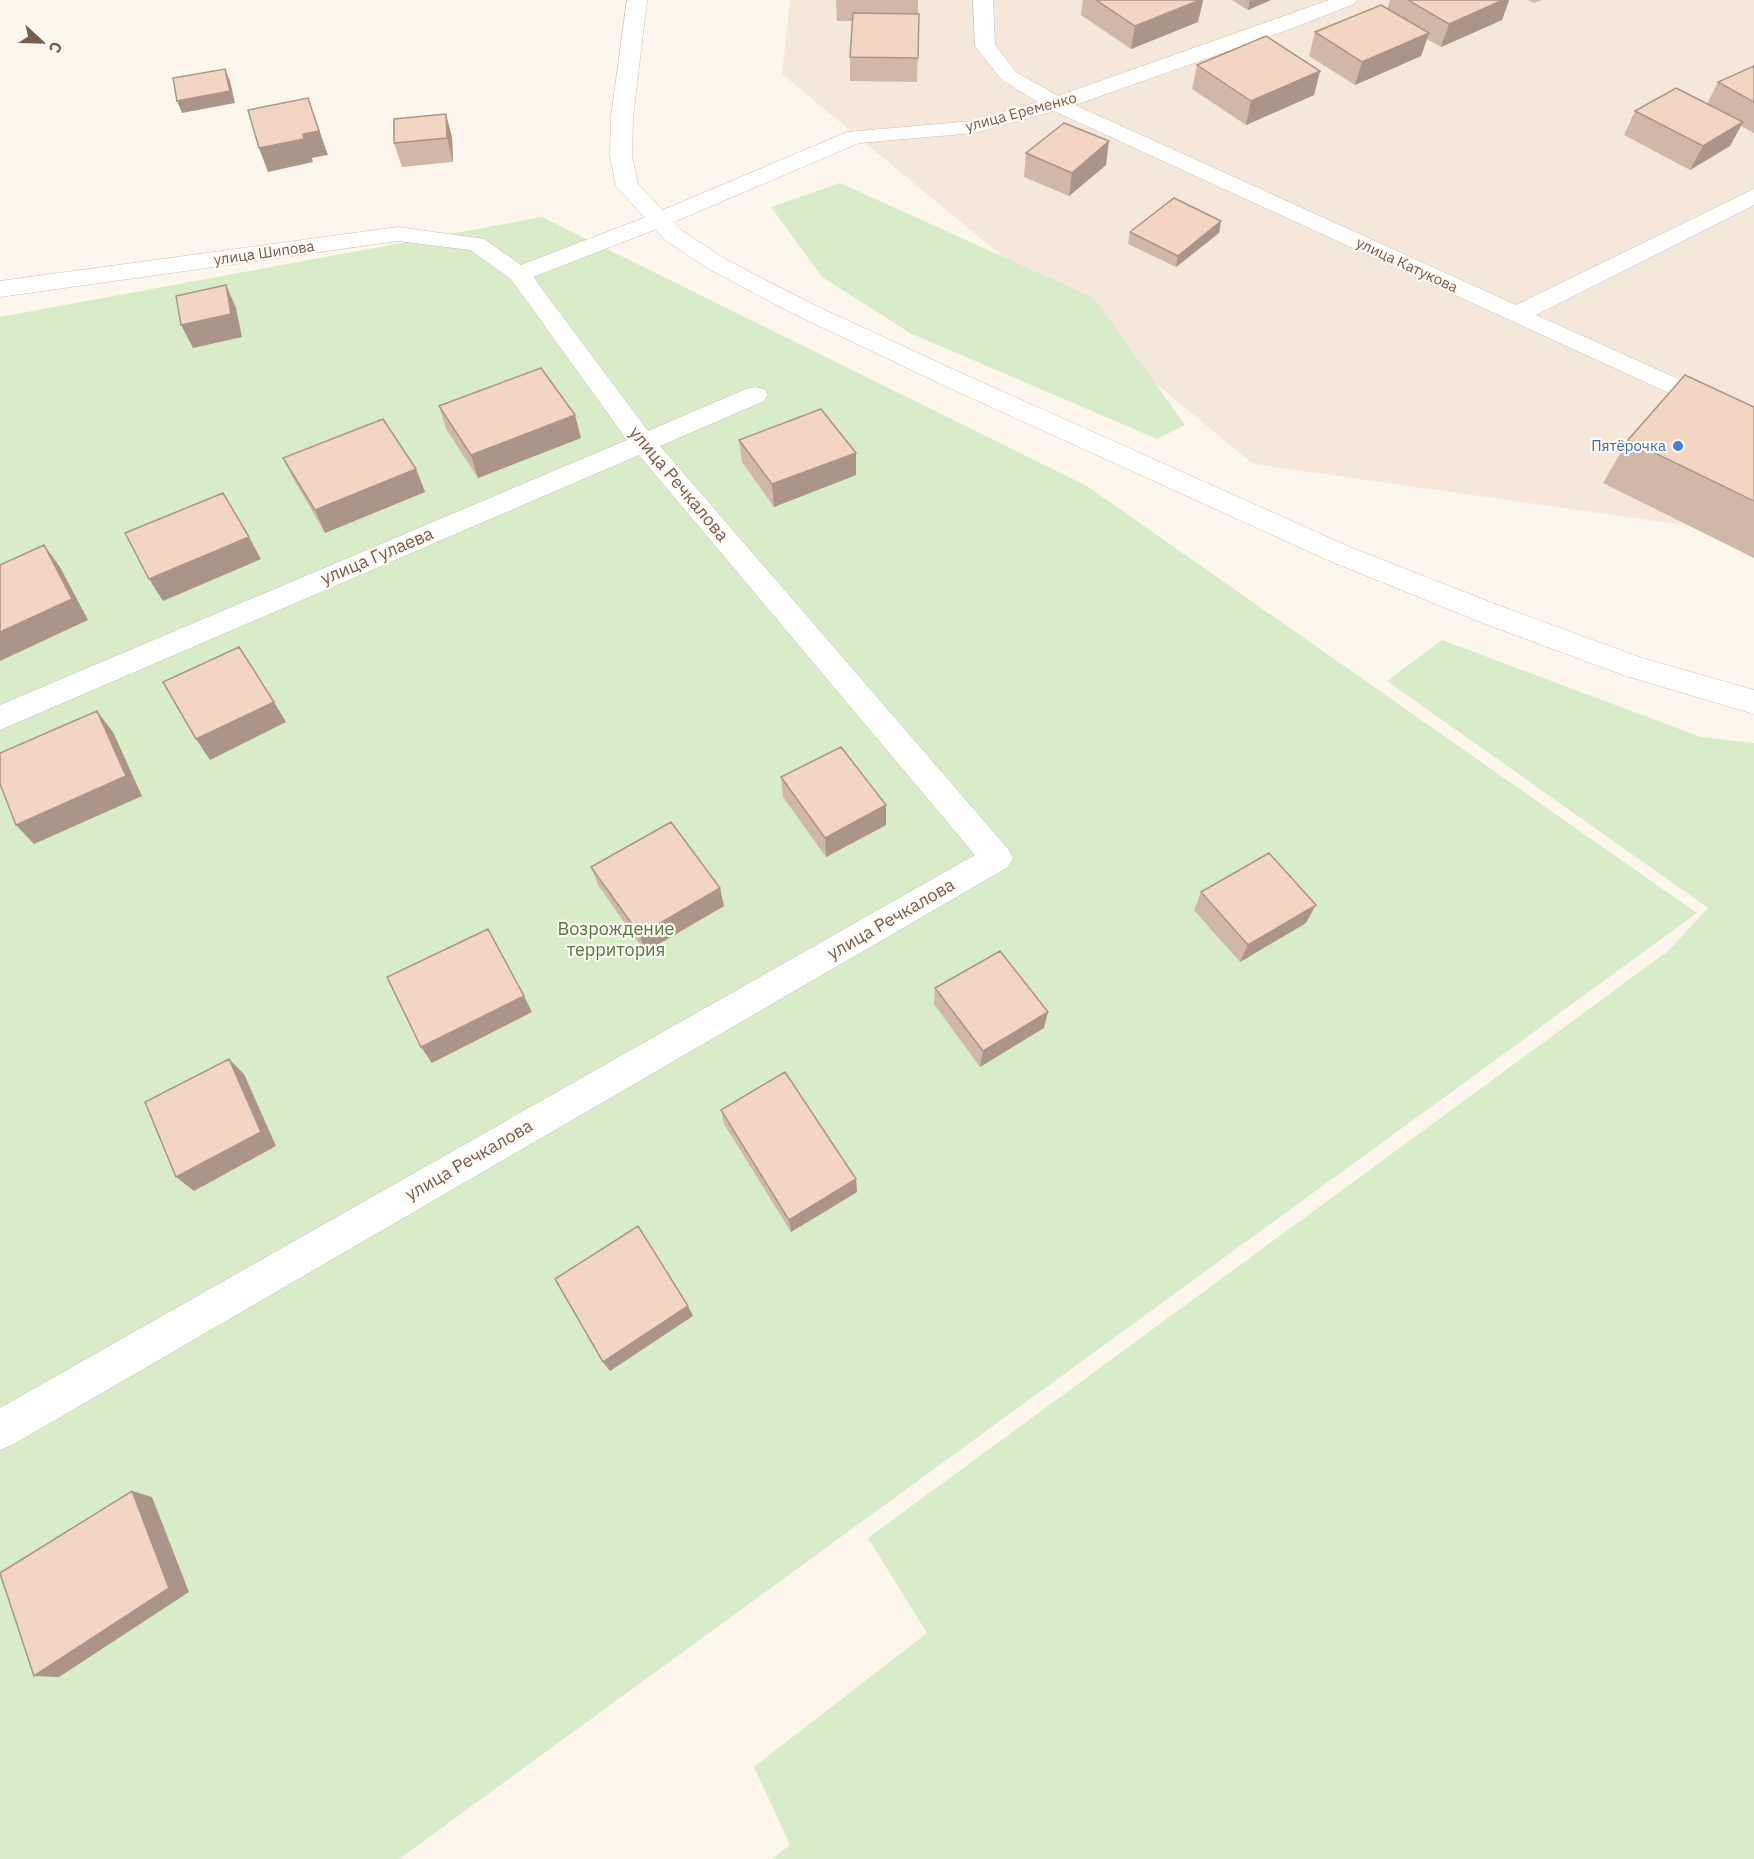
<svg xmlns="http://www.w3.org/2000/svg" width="1754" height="1859" font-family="'IBM Plex Sans',sans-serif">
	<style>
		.residential { fill: #f5e8da }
		.green { fill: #d8ecc9 }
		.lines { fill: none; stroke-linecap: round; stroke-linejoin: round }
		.minor-casing { stroke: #d1beb0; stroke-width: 1 }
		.secondary-casing { stroke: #d6c0b0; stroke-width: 1 }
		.minor { fill: #fff; fill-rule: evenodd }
		.secondary { fill: #fff; fill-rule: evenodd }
		.wall { fill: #d1b7a8 }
		.shaded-wall { fill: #aa9588 }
		.building { fill: #f3d5c3; stroke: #aa9588; stroke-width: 1.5 }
		.shop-dot { fill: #3f7fe0; stroke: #fffaf3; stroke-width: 2 }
		.labels { text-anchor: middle; stroke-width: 4.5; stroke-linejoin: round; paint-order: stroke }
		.far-street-label { font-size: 15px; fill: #7a5c4d; stroke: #fffaf3 }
		.far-shop-label { font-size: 15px; fill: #366cbe; stroke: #fffaf3; text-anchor: end }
		.street-label { font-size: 18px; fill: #7a5c4d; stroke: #fffaf3 }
		.park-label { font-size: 18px; fill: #537a41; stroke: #fffaf3 }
	</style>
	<rect width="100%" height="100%" fill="#fdf6ec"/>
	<path class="residential" d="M790,0H1754V535L1253,464L782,74Z"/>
	<path class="green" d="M840,183L1094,298L1185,425L1157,439L910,333L822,277L771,207Z
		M542,217L1087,486L1697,913L399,1859H0V317Z
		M1442,640L1701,737L1754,743V1859H772L790,1845L754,1767L927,1633L868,1538L1668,951L1708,908L1387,681Z"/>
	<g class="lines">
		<g class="minor-casing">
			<path id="minor" d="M973,0H993L995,45L1016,72L1058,96L1329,0H1357L1354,4L1293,28L1075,105L1516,305L1754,189V205L1536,315L1754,413V432L1054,111L974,133L859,143L667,225L533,277L648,431L746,389L755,387L764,389L768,395L764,401L660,446L1008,849L1013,858L1008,867L14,1444L0,1450V1408L975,855L639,455L0,730V705L627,440L511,279L470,250L398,241L0,297V281L398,227L484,239L521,265L651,215L847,132L973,121L1038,102L1002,80L975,46Z"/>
		</g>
		<g class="secondary-casing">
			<path id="secondary" d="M627,0H647L633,117L632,156L638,184L681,230L725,259L810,303L961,373L1352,548L1508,609L1642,658L1754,690V714L1626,676L1488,625L1332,562L943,385L792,313L709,269L665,240L616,186L610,156L611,117Z"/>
		</g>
		<use href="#minor" class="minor"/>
		<use href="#secondary" class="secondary"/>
	</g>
	<path class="wall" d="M836,0H918V14H919L917,82L850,81V57L852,21H837Z
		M1083,0H1203L1198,22L1131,49L1081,15Z
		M1232,0H1271L1248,10Z
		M1390,0H1509L1502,20L1441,47L1427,39L1421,56L1355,85L1309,56L1315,32L1387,9Z
		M1528,0H1542L1534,3Z
		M1197,65L1320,71L1314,95L1246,125L1192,89Z
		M1754,66V133L1741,126L1730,146L1690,170L1624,135L1635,111L1707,104L1718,82Z
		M452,137L453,162L402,167L394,143Z
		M1026,153L1106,165L1069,196L1024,177Z
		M1221,221L1219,233L1176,267L1128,244L1130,232Z
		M439,406L581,438L478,478L446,429Z
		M1754,407V558L1603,483L1628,440Z
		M739,440L856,475L774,507L742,462Z
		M283,458L416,469L425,492L325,533L294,480Z
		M781,777L886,825L826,857L783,797Z
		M591,867L724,906L645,952L598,885Z
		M1201,892L1306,923L1240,962L1194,910Z
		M935,988L1044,1028L980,1067L934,1004Z
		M721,1110L856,1179L857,1192L791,1232L724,1124Z"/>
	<path class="shaded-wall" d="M1200,0H1203L1198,22L1131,49L1135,26Z
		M1250,0H1271L1248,10Z
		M1503,0H1509L1502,20L1441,47L1449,24Z
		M1429,33L1421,56L1355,85L1362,62Z
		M225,69L230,81L235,103L182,113L177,101Z
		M1320,71L1314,95L1246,125L1251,101Z
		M308,98L328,155L312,158L313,162L268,172L259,148L303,134Z
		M446,114L452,137L453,162L447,138Z
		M1743,122L1730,146L1690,170L1703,146Z
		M1109,141L1106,165L1069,196L1072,173Z
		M1221,221L1219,233L1176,267L1178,256Z
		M226,285L236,308L242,337L193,348L181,325Z
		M575,415L581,438L478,478L471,455Z
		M856,453V475L774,507L772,484Z
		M416,469L425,492L325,533L315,510Z
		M249,537L261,559L163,601L149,579Z
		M44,545L60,567L88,620L0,661V632Z
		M274,702L286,722L210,760L196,739Z
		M97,711L113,732L142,796L34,844L16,825Z
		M886,805V825L826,857L825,838Z
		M720,888L724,906L645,952L640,935Z
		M1316,905L1306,923L1240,962L1248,945Z
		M524,996L532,1012L432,1063L421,1047Z
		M1048,1012L1044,1028L980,1067L983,1051Z
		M229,1059L244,1074L276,1146L194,1191L176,1177Z
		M856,1179L857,1192L791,1232L789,1220Z
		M688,1306L693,1316L610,1371L603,1362Z
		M132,1491L152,1497L189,1592L59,1677L34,1676Z"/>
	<path class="building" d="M1096,0H1200L1135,26Z
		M1408,0H1503L1449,24Z
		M1381,5L1429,33L1362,62L1315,32Z
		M853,13L919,14L918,58L850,57Z
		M1266,36L1320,71L1251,101L1197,65Z
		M1754,66V102L1718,82Z
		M225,69L230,91L177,101L173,78Z
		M1676,88L1743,122L1703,146L1635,111Z
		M308,98L319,131L303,134L304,139L259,148L248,110Z
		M446,114L447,138L394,143V119Z
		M1064,123L1109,141L1072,173L1026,153Z
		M1174,198L1221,221L1178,256L1130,232Z
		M226,285L231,314L181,325L176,296Z
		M541,368L575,415L471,455L439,406Z
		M1685,375L1754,407V501L1628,440Z
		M821,409L856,453L772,484L739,440Z
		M383,419L416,469L315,510L283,458Z
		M223,493L249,537L149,579L125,533Z
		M44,545L72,599L0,632V565Z
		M239,647L274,702L196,739L163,682Z
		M97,711L126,776L16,825L0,784V753Z
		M841,747L886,805L825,838L781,777Z
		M671,822L720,888L640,935L591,867Z
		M1269,853L1316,905L1248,945L1201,892Z
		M488,929L524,996L421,1047L387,977Z
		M1000,951L1048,1012L983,1051L935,988Z
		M229,1059L261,1132L176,1177L145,1102Z
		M785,1072L856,1179L789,1220L721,1110Z
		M638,1226L688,1306L603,1362L555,1279Z
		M132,1491L169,1588L34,1676L0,1573Z"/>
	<circle class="shop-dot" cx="1678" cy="446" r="6"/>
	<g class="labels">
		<g class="far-street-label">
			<text transform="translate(1021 112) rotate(-15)" y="5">улица Еременко</text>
			<text transform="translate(264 253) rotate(-8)" y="5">улица Шипова</text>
			<text transform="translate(1407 265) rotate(25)" y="5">улица Катукова</text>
		</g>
		<g class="far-shop-label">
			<text x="1666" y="451">Пятёрочка</text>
		</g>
		<g class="street-label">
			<text transform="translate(679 484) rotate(50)" y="6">улица Речкалова</text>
			<text transform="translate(377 556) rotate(-23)" y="6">улица Гулаева</text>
			<text transform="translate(891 919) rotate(-30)" y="6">улица Речкалова</text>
			<text transform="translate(469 1160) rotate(-30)" y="6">улица Речкалова</text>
		</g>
		<g class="park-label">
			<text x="616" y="935">Возрождение<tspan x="616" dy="21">территория</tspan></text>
		</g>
	</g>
	<g transform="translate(42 42) rotate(112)" stroke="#fffaf3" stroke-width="4.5" paint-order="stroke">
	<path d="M0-4.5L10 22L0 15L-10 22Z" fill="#7a5c4d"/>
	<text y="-9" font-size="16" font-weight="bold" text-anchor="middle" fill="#7a5c4d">С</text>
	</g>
</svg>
